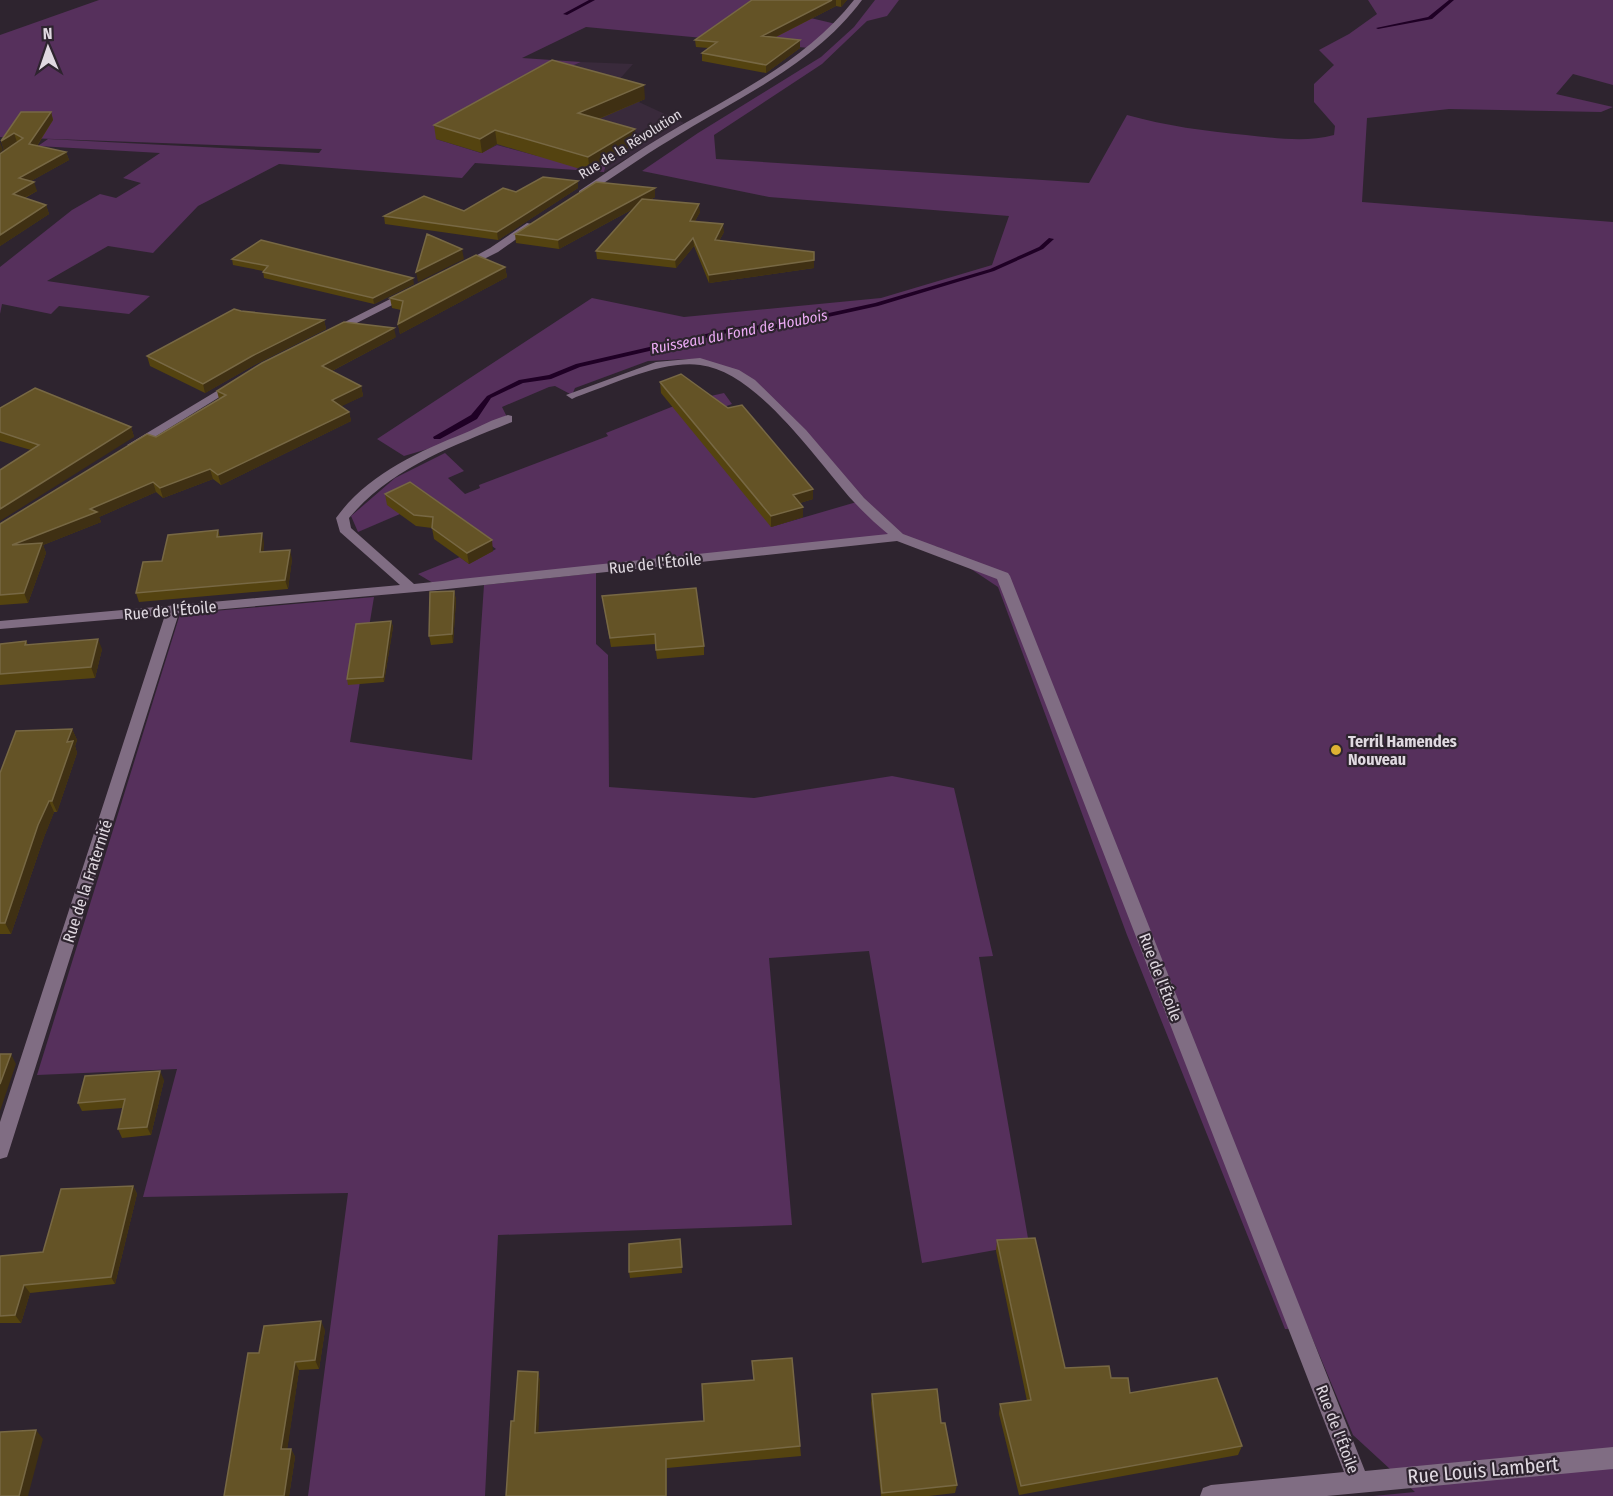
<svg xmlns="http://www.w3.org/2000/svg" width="1613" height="1496" font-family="'Fira Sans Condensed',sans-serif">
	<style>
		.built { fill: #392a3b }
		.green { fill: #56305c }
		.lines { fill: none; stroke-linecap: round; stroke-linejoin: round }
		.stream { fill: #1f0025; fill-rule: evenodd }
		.minor { fill: #806d83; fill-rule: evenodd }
		.wall { fill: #544310 }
		.shaded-wall { fill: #3f3013 }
		.building { fill: #645326; stroke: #776844; stroke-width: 1.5 }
		.poi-dot { fill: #ddb233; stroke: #2e242f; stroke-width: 2 }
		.labels { text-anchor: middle; stroke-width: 4.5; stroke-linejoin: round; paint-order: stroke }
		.far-street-label { font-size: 14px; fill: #e0d9e1; stroke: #2e242f }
		.far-water-label { font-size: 15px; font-style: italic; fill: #ecabf5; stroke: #2e242f }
		.street-label { font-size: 16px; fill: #e0d9e1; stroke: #2e242f }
		.poi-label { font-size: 16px; font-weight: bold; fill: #e0d9e1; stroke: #2e242f; text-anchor: start }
		.near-street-label { font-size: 20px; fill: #e0d9e1; stroke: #2e242f }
	</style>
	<rect width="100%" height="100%" fill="#2e242f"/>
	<path class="built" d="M581,62L633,64L611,89L684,123L604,172L607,161L538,156L497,145L481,153L435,139L553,74Z"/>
	<path class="green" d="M99,0H771L760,6L836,24L809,48L586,27L522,58L581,62L553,74L436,139L481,153L497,145L538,156L607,161L604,172L475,163L462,178L279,164L198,206L153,253L108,246L47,281L150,296L129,314L59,306L51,314L2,304L0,314V267L72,210L100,194L116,198L141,183L123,178L160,153L38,146L48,139L319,153L322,149L0,137V35Z
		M875,0H899L887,16L867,21L822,64L714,135L716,159L1089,183L1127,115C1166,126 1205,131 1246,135C1276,138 1305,143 1334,135L1335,126L1314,102V84L1334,65L1319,50L1349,34L1377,14L1368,0H1613V85L1573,74L1556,94L1613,107L1601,112L1449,109L1367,118L1362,202L1613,222V1496H1373L1415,1492L1353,1435L1308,1328L1285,1329L1127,935L998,587L938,547L898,538L438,586L418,574L460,557L469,564L496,549L485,541L400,514L358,532L351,516L395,478L445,453L464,471L448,478L465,494L480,488L479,485L608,436L606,433L684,402L724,393L732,404L713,411L771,527L860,501L744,377L687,359L648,361L575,388L572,395L555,386L549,387L502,407L508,419L458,440L404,456L377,439L592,298L684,317L881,298L992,265L1009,216L769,197L642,171L698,133L821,57L854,27Z
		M596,573V644L608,655L609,787L754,798L892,776L954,788L993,956L979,957L1029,1244L922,1263L869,951L769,958L792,1225L498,1235L485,1496H308L348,1193L143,1197L177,1069L37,1075L180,614L374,597L350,742L472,760L484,585Z"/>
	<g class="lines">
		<path class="stream" d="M589,0H595L567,15L563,14Z
			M1449,0H1454L1432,19L1378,29L1376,28L1428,17Z
			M1049,238L1054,239L1043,249L994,271L878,306L778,328L736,331L580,367L551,379L523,383L491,398L477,419L440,439H434L433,437L471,415L487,396L519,380L549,375L576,364L736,327L778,324L875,303L990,269L1039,247Z"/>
		<path class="minor" d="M854,0H862C814,65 737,98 670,140C641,157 614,177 585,195H579V191C608,172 637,151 668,133C733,95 806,61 854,0Z
			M527,223L536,225L498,252L468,267L459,265L490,248Z
			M408,290L413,293L412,295L337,333H329L327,331Z
			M700,358L739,370L755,380L806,430L864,498L903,534L1008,573L1010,576L1365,1471L1613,1447V1469L1327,1496H1200L1203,1488L1211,1485L1344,1472L997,579L897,541L438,590L179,613L9,1151L7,1157L0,1159V1122L165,615L0,629V621L400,585L340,532L336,518C367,475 417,452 465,433C479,427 493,419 508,415L512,416V422C453,446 391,468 349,518L351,528L414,584L888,534C876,524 865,514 854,502C816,460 758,372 700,365C662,360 612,385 576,397L572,399L566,395L656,362Z
			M235,380L241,383L239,385L137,448L133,449L127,445Z"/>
	</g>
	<path class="wall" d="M752,0H847L841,7L836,6L774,38L800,48L766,73L702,61V53L708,48L696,47L695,40Z
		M645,99L599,119L636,143L590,172L497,144L482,153L436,139L434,125Z
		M51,112L53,120L37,146L66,152L69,160L31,181L37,191L25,198L46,205L49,214L0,246V154L17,142L4,150L1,141Z
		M578,188L498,240L385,224L384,216L464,211L516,192Z
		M655,188V197L650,200L700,212L695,221L724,232L719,241L814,268L709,283L694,246L676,268L597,259L596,251L633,209L559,249L516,243L515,234Z
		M232,259L414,284L374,304L264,278L263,271L233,265Z
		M505,267L507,277L400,334L398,324L401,310L392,308L390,298Z
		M241,311L324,320L326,329L254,365L205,393L150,366L147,356Z
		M396,337L332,371L361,386L363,396L341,406L349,412L351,421L221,485L213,479L163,498L156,492L99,517L101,522L43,545L46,553L28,603L0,605V524L156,437L219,399L217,391Z
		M660,382L813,499L800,503L803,507V517L771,527L661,393Z
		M0,408L131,427L134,437L31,450L0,441Z
		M410,482L493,551L469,564L434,539L432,528L416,526L387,505L385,494Z
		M218,530L220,537L264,542L263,552L292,559L288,589L139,602L136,593L162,561Z
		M454,591L456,600L453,643L431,645L429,636Z
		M602,596L704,646V655L657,659L655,644L611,647Z
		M391,621L393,627L384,682L348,685L347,679Z
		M26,641L28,645L102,649L95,678L0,685V644Z
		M72,729L77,740L75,746L77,753L57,812H54L44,837L11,934H0V773Z
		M164,1080L151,1135L122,1138L118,1129L123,1108L82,1111L78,1103Z
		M133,1186L137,1194L115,1284L30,1293L21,1323H0V1256L43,1252Z
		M680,1239L682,1273L630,1278L629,1272Z
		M997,1240L1065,1368L1111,1378L1130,1393L1242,1446L1238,1455L1019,1495L999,1414L1000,1404L1027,1401L996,1251Z
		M325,1330L319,1369L299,1370L287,1449H291L295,1457L289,1496L259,1353Z
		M538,1372L540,1382L538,1433L800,1446L801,1456L667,1468V1496H506L514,1421Z
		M872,1394L941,1423L957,1485L955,1493L929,1496H881L871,1403Z"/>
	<path class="shaded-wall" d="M832,0H836V6L762,44V36Z
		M841,0H847L841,7Z
		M800,40V48L766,73V65Z
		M644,85L645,99L579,127L578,113Z
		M51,112L53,120L32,153L29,144Z
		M635,129L636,143L590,172L588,157Z
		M495,130L497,144L482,153L480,139Z
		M14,133L17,142L4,150L1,141Z
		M0,142L3,150L0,153Z
		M66,152L69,160L22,186L19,178Z
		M578,181V188L498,240L497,232Z
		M34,182L37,191L16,202L13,194Z
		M655,188V197L559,249L558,240Z
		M699,204L700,212L691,228L690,221Z
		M46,205L49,214L0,246V235Z
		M723,224L724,232L715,248V240Z
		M693,238L694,246L676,268L675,260Z
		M462,249L464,259L418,282L416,272Z
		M814,260V268L709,283V275Z
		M505,267L507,277L400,334L398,324Z
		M413,278L414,284L374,304L373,298Z
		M324,320L326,329L254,365L205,393L203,384L252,356Z
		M394,328L396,337L324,375L322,366Z
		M361,386L363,396L334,410L332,400Z
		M349,412L351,421L221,485L218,475Z
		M131,427L134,437L0,521V509Z
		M210,469L213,479L163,498L160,488Z
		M153,482L156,492L99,517L101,522L43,545L46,553L28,603L24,593L12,545L90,509Z
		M813,489V499L793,505V495Z
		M803,507V517L771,527V516Z
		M262,533L264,542L263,562L260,552Z
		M492,540L493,551L469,564L467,553Z
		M290,550L292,559L288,589L285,580Z
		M454,591L456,600L453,643L452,634Z
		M391,621L393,627L384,682L383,677Z
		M98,639L102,649L95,678L91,667Z
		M72,729L77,740L75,746L77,753L57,812L52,801L67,742Z
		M49,801L54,812L44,837L11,934L5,923L38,825Z
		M11,1054L16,1064L0,1111V1084Z
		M160,1071L164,1080L151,1135L147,1127Z
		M133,1186L137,1194L115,1284L111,1277Z
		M24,1285L30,1293L21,1323L15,1315Z
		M321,1321L325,1330L319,1369L315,1360Z
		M295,1362L299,1370L286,1458L281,1449Z
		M538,1372L540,1382L538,1442L535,1433Z
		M36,1430L43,1439L28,1496H19Z
		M291,1449L295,1457L289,1496H284Z
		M666,1459L667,1468V1496H666Z"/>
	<path class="building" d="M752,0H832L762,36L800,40L766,65L702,53L717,42L695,40Z
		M552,60L644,85L578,113L635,129L588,157L495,130L480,139L434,125Z
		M21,112H51L29,144L66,152L19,178L34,182L13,194L46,205L0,235V154L23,138L14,133L1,141Z
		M543,177L578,181L497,232L384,216L424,196L464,211L503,188L516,192Z
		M596,182L655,188L558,240L515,234Z
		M642,199L699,204L690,221L723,224L715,240L814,252V260L709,275L693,238L675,260L596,251Z
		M427,234L462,249L416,272Z
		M261,240L413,278L373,298L263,272L268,266L232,259Z
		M476,255L505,267L398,324L403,301L390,298Z
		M234,309L241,311L324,320L252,356L203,384L147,356Z
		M344,322L394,328L322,366L361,386L332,400L349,412L218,475L210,469L160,488L153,482L90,509L97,512L12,545L42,543L24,593L0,595V524L147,434L156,437L226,395L217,391L262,363Z
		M681,374L728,408L742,405L813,489L793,495L803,507L771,516L660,382Z
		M35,388L131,427L0,509V470L39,445L0,432V408Z
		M410,482L492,540L467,553L432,528L433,517L414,515L385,494Z
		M218,530L217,537L262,533L260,552L290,550L285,580L136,593L143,562L162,561L168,535Z
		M696,588L704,646L656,650L655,634L610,638L602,596Z
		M454,591L452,634L429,636L430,592Z
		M391,621L383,677L347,679L356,624Z
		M98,639L91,667L0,674V644L26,641L25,645Z
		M72,729L67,742L73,741L52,801H49L38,825L5,923H0V773L16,731Z
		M0,1054H11L0,1084Z
		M160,1071L147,1127L118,1129L125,1099L78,1103L85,1076Z
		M133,1186L111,1277L24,1285L15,1315L0,1316V1256L43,1252L61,1189Z
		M1035,1238L1065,1368L1109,1366L1111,1378H1128L1130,1393L1217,1378L1242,1446L1021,1486L1000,1404L1031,1400L997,1240Z
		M680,1239L682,1267L629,1272V1244Z
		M321,1321L315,1360L295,1362L281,1449H291L284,1496H224L248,1353H259L264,1326Z
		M792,1358L800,1446L666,1459V1496H506L511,1421H514L518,1371L538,1372L535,1433L704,1421L702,1384L754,1380L752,1361Z
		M937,1389L941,1423H945L957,1485L882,1493L872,1394Z
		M36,1430L19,1496H0V1432Z"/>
	<circle class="poi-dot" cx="1336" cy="750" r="6"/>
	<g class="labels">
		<g class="far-street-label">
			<text transform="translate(630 144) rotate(-32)" y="5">Rue de la Révolution</text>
		</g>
		<g class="far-water-label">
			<text transform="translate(739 332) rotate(-11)" y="5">Ruisseau du Fond de Houbois</text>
		</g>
		<g class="street-label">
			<text transform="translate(655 563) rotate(-6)" y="6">Rue de l'Étoile</text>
			<text transform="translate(170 610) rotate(-5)" y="6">Rue de l'Étoile</text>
			<text transform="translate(87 881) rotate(-72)" y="6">Rue de la Fraternité</text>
			<text transform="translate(1161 977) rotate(69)" y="6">Rue de l'Étoile</text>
			<text transform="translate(1338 1429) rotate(69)" y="6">Rue de l'Étoile</text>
		</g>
		<g class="poi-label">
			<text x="1348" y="747">Terril Hamendes<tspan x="1348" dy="18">Nouveau</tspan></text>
		</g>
		<g class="near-street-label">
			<text transform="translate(1483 1470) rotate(-5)" y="7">Rue Louis Lambert</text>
		</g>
	</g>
	<g transform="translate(48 48) rotate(358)" stroke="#2e242f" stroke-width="4.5" paint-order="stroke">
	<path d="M0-4.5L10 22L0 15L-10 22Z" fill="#e0d9e1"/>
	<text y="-9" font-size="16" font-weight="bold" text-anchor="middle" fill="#e0d9e1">N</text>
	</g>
</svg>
